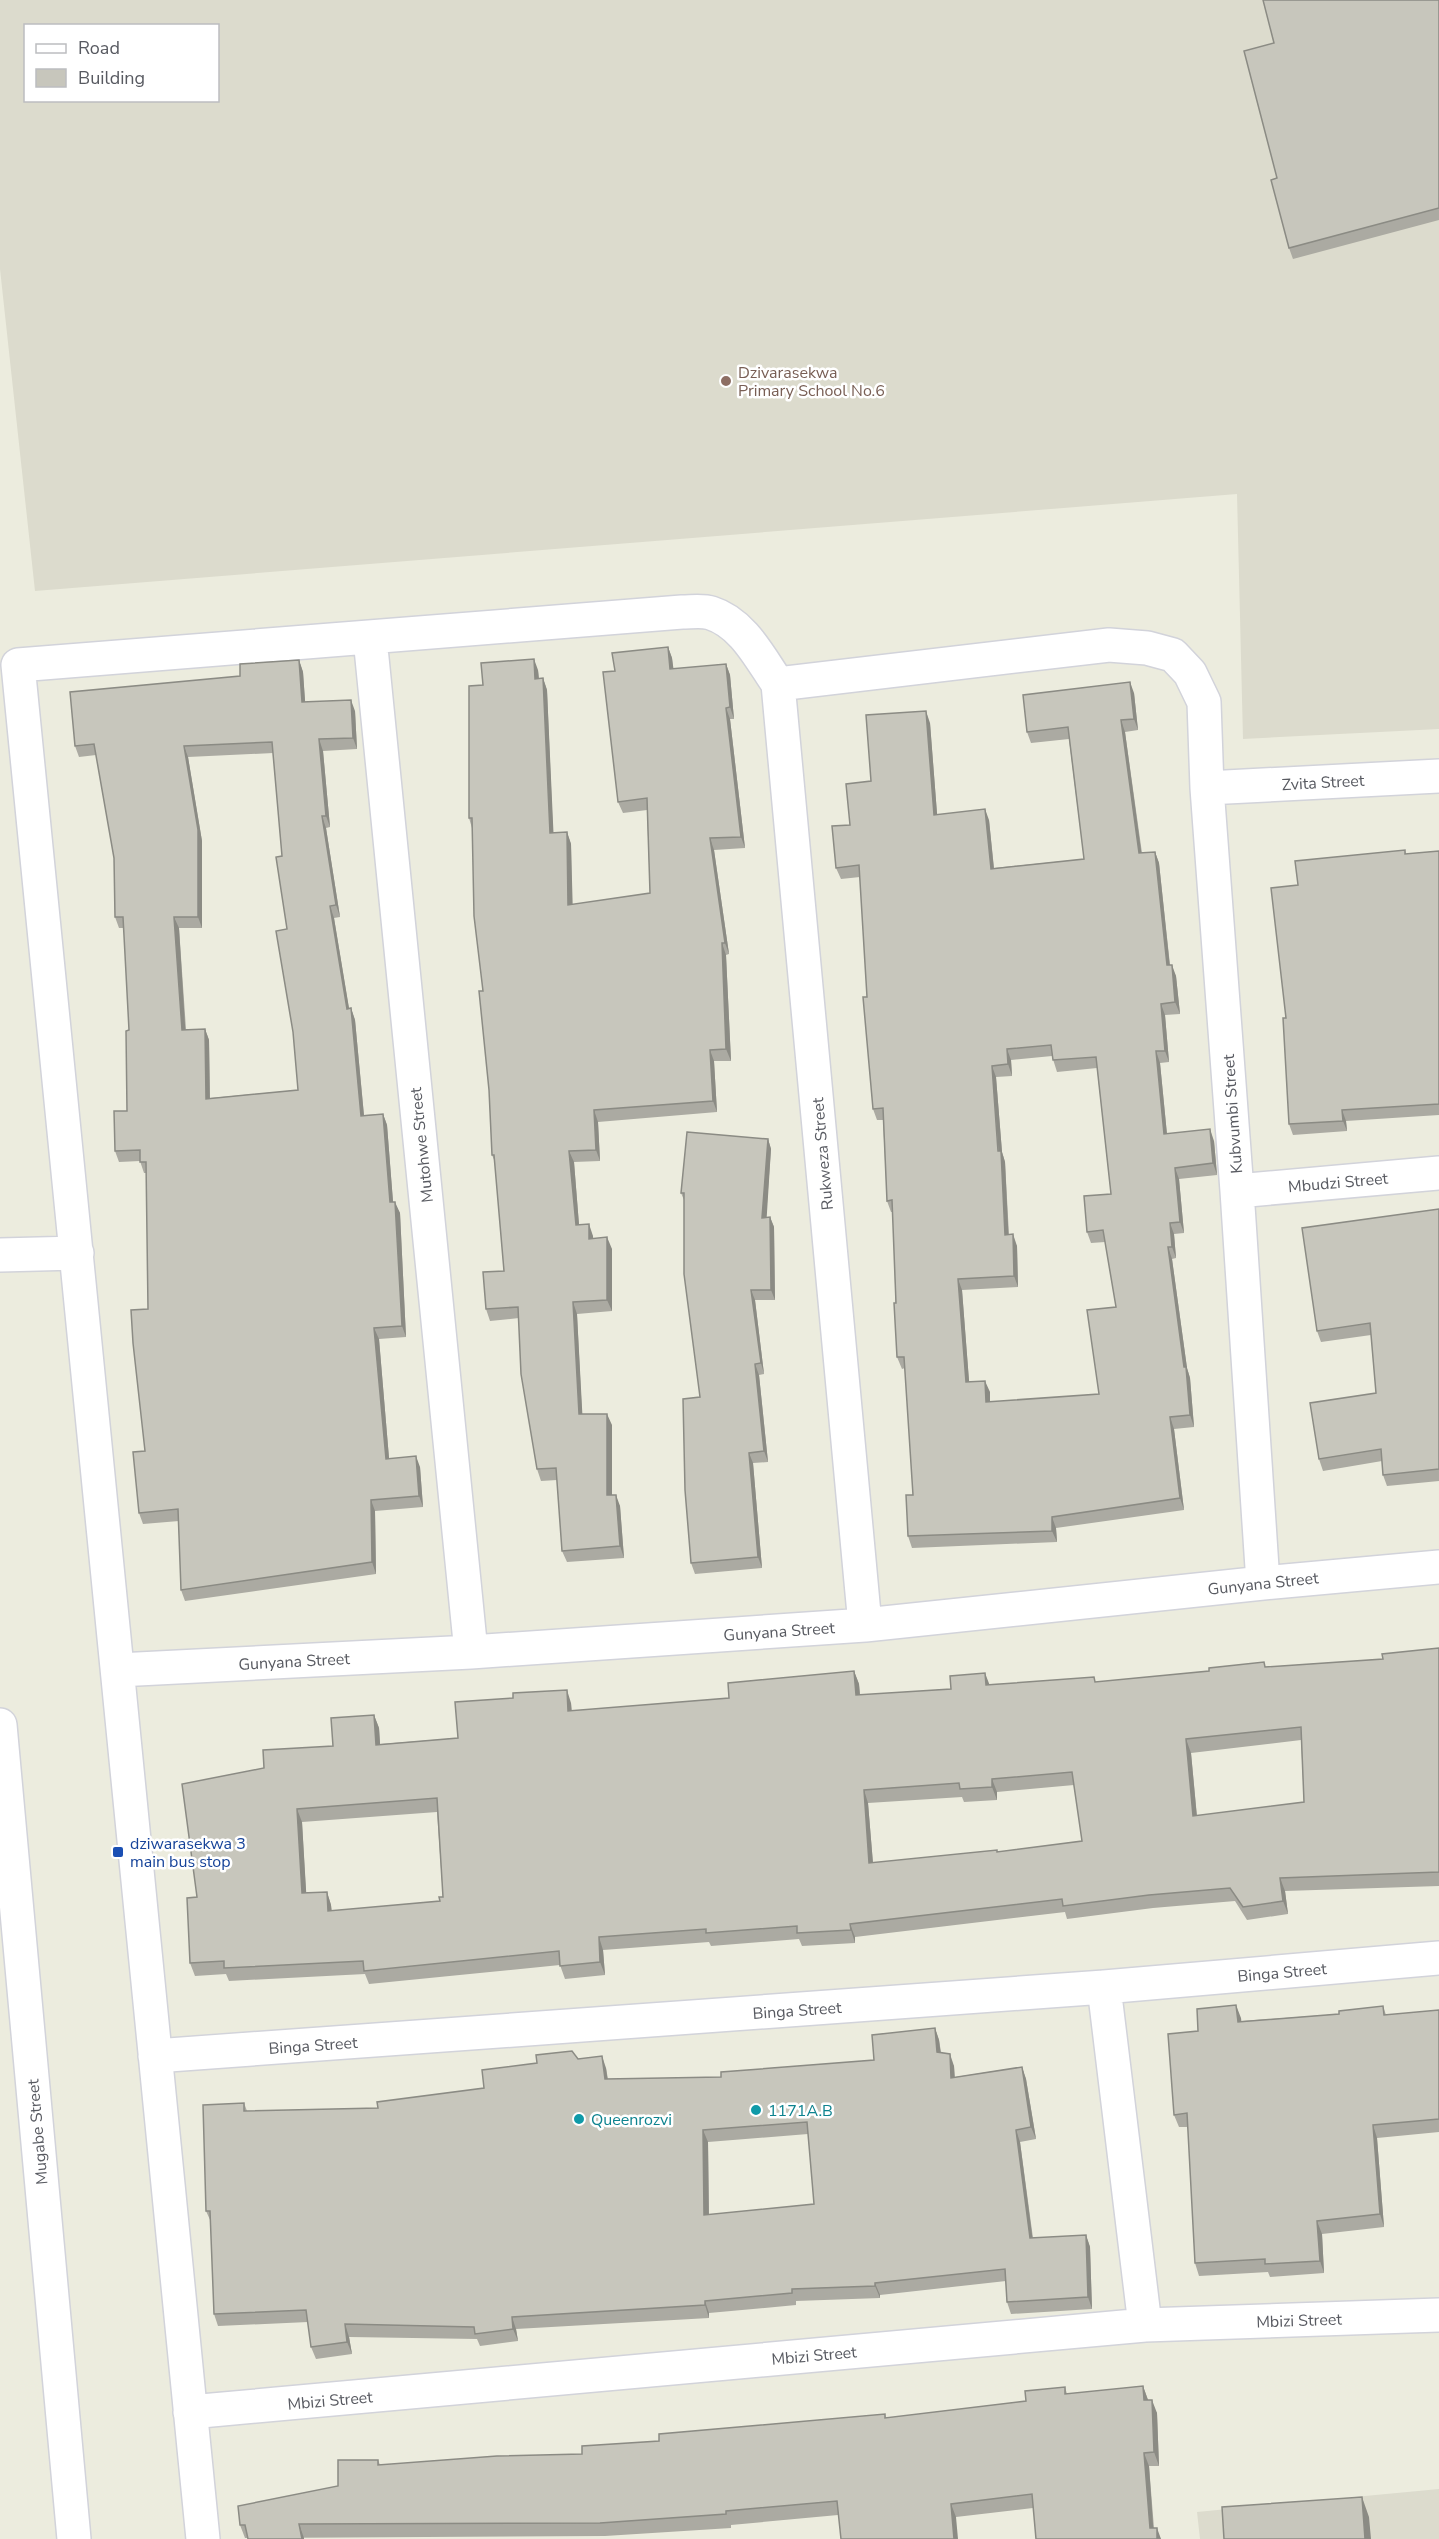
<svg xmlns="http://www.w3.org/2000/svg" width="1439" height="2539" font-family="'Nunito Sans',sans-serif">
	<style>
		.education { fill: #dcdbcd; fill-rule: evenodd }
		.lines { fill: none; stroke-linecap: round; stroke-linejoin: round }
		.minor-casing { stroke: #d2d3da; stroke-width: 36 }
		.minor { stroke: #fff; stroke-width: 33 }
		.wall { fill: #abaaa2; fill-rule: evenodd }
		.shaded-wall { fill: #8b8b84 }
		.building { fill: #c7c6bc; stroke: #8b8b84; stroke-width: 1.5; fill-rule: evenodd }
		.education-dot { fill: #8d6e63; stroke: #fff; stroke-width: 2 }
		.transit-dot { fill: #1a4fb4; stroke: #fff; stroke-width: 2 }
		.culture-dot { fill: #0f9aa8; stroke: #fff; stroke-width: 2 }
		.labels { text-anchor: middle; stroke-width: 5; stroke-linejoin: round; paint-order: stroke }
		.education-label { font-size: 16px; fill: #785e54; stroke: #fff; text-anchor: start }
		.street-label { font-size: 16px; fill: #585a61; stroke: #fff }
		.transit-label { font-size: 16px; fill: #164399; stroke: #fff; text-anchor: start }
		.culture-label { font-size: 16px; fill: #0d838f; stroke: #fff; text-anchor: start }
	</style>
	<rect width="100%" height="100%" fill="#ececde"/>
	<path class="education" d="M0,0H1439V729L1243,739L1237,494L35,591L0,269ZM26,26H218V100H26Z
		M1439,2489V2539H1200L1197,2512Z"/>
	<g class="lines">
		<g class="minor-casing">
			<path id="minor" d="M370,638L471,1652
				M778,684L1109,645L1147,648L1173,655L1190,673L1204,702L1207,788L1237,1191L1263,1583
				M778,684L865,1625
				M1207,788L1439,776
				M1237,1191L1439,1173
				M0,1255L77,1253
				M118,1670L471,1652L865,1625L1263,1583L1439,1567
				M0,1725L74,2539
				M1104,1987L1145,2325
				M155,2056L1104,1987L1439,1958
				M190,2412L1145,2325L1439,2315
				M203,2539L18,665L682,612C691,612 702,610 711,613C743,623 760,658 778,684"/>
		</g>
		<use href="#minor" class="minor"/>
	</g>
	<path class="wall" d="M1439,0V220L1293,259L1289,248L1277,178L1274,43Z
		M668,647L672,658L673,669L726,664L730,675L734,719H730L745,848L714,850L729,954L726,955L731,1061H714L717,1112L598,1122L600,1161L574,1162L579,1225L593,1236V1238L612,1249V1311L577,1314L582,1414L612,1425V1495L620,1506L624,1558L567,1562L562,1551L557,1480L541,1481L537,1469L519,1318L490,1321L486,1309L504,1271L495,1162L492,1155L489,1090L472,828L469,818L483,685L538,670L539,679L543,678L547,690L553,833L567,832L571,844L572,905L650,893L647,810L623,813L618,802L615,671Z
		M299,660L303,672L305,702L355,711L357,749L323,751L330,827L326,828L340,917L334,918L349,1009L351,1008L355,1020L364,1115L383,1114L387,1125L393,1202L400,1213L406,1337L379,1339L389,1458L420,1467L423,1507L375,1511L376,1574L185,1601L181,1590L179,1521L143,1524L139,1513L145,1451L148,1309L147,1173H144L140,1161L119,1162L115,1151L127,1111L129,1030L124,928H119L115,917L114,858L96,755L79,757L75,746L240,676ZM273,753L282,856L298,1090L210,1098L209,1040L205,1029H186L179,928H202V841L188,757Z
		M1134,693L1138,730L1125,732L1142,853L1155,852L1159,863L1170,965L1176,976L1180,1014L1165,1015L1169,1062L1160,1063L1167,1134L1214,1141L1217,1175L1179,1179L1184,1233L1174,1234L1176,1258L1172,1259L1187,1368L1190,1378L1194,1427L1174,1429L1184,1510L1056,1528L1057,1542L912,1548L908,1536L913,1495L905,1368L902,1369L897,1357L893,1212H891L887,1201L883,1120H877L873,1109L867,997L860,877L841,879L836,868L850,825L871,781L930,723L937,814L989,820L994,868L1084,859L1069,739L1031,743L1027,732ZM1052,1056L1057,1072L1097,1068L1111,1194L1087,1232L1091,1243L1105,1242L1116,1307L1099,1394L990,1402V1392L969,1382L962,1290L1018,1287L1017,1246L1009,1235L1005,1162L1002,1152L996,1077L1012,1076L1011,1060Z
		M1405,850L1406,854L1439,851V1115L1346,1121L1347,1131L1293,1135L1289,1124L1286,1018L1298,885Z
		M768,1139L771,1149L766,1217H770L774,1227L775,1300H755L764,1374L759,1375L768,1462L753,1463L762,1568L695,1574L691,1563L700,1397L684,1200L681,1193Z
		M1439,1209V1481L1387,1486L1383,1475L1382,1461L1323,1471L1319,1459L1376,1393L1371,1335L1321,1342L1317,1331Z
		M1439,1648V1886L1285,1891L1288,1914L1247,1920L1235,1901L1153,1908L1067,1919L1065,1912L855,1937V1943L802,1946L799,1939L711,1946L709,1942L603,1950L605,1975L565,1979L560,1965L369,1984L365,1974L229,1981L226,1974L195,1976L190,1963L197,1897L264,1768L333,1746L374,1715L379,1728L380,1744L458,1738L571,1703L572,1711L729,1698L854,1671L859,1684L860,1695L951,1689L990,1684L1096,1682L1266,1667L1383,1659ZM1301,1740L1304,1802L1197,1816L1191,1753ZM1074,1785L1082,1841L997,1852L873,1863L868,1803L962,1797L964,1802L997,1800V1792ZM437,1812L443,1897L440,1901L332,1911L331,1905L327,1892L306,1893L302,1822Z
		M1383,2006L1386,2015L1439,2010V2132L1377,2138L1384,2227L1322,2234L1324,2273L1270,2277L1268,2272L1199,2276L1195,2263L1188,2127H1179L1174,2115L1198,2031L1241,2018V2021L1339,2014Z
		M935,2028L939,2040L941,2052L954,2066L955,2077L1022,2067L1026,2079L1036,2139L1020,2142L1033,2238L1086,2235L1090,2247L1092,2309L1011,2314L1007,2302L1006,2281L880,2295V2298L796,2301V2305L709,2313V2318L516,2329L518,2341L480,2346L477,2339L349,2337L352,2354L316,2359L311,2347L308,2322L218,2326L214,2314L211,2222L206,2211L244,2103L247,2111L378,2108L484,2088L578,2059L606,2068L608,2079L721,2077L874,2060ZM808,2134L814,2204L709,2215L708,2142Z
		M1143,2386L1148,2400L1157,2413L1159,2466H1149L1154,2528L1161,2539L1033,2508L956,2517L838,2515L731,2525V2528L605,2536L245,2538L240,2525L338,2486L378,2460L380,2465L582,2454L659,2441L885,2414L886,2418L1026,2401L1065,2387L1067,2394Z"/>
	<path class="shaded-wall" d="M668,647L672,658L675,680L670,669Z
		M534,659L538,670L540,691L535,679Z
		M299,660L303,672L306,714L302,702Z
		M726,664L730,675L734,719L730,707Z
		M543,678L547,690L554,844L550,833Z
		M1130,682L1134,693L1138,730L1134,719Z
		M351,700L355,711L357,749L353,738Z
		M726,708L730,719L745,848L741,837Z
		M926,711L930,723L938,826L934,815Z
		M1121,720L1125,732L1143,865L1139,853Z
		M319,739L323,751L330,827L326,816Z
		M184,746L188,757L202,841V928L198,917Z
		M985,809L989,820L995,880L991,869Z
		M322,816L326,828L340,917L336,905Z
		M567,832L571,844L573,917L568,905Z
		M710,838L714,850L729,954L725,943Z
		M1155,852L1159,863L1171,977L1167,965Z
		M330,906L334,918L351,1020L347,1009Z
		M174,917L179,928L186,1041L182,1030Z
		M722,943L726,955L731,1061L726,1049Z
		M1172,965L1176,976L1180,1014L1175,1002Z
		M1161,1004L1165,1015L1169,1062L1165,1051Z
		M351,1008L355,1020L365,1127L361,1116Z
		M205,1029L209,1040L210,1110L206,1099Z
		M1007,1049L1011,1060L1012,1076L1008,1064Z
		M710,1050L714,1061L717,1112L713,1101Z
		M1156,1051L1160,1063L1168,1145L1164,1134Z
		M992,1066L996,1077L1002,1152L1005,1162L1009,1246L1005,1235Z
		M594,1110L598,1122L600,1161L596,1150Z
		M1342,1110L1346,1121L1347,1131L1343,1121Z
		M383,1114L387,1125L394,1214L390,1202Z
		M1210,1129L1214,1141L1217,1175L1213,1163Z
		M768,1139L771,1149L766,1228L762,1218Z
		M569,1151L574,1162L580,1237L576,1225Z
		M1175,1168L1179,1179L1184,1233L1180,1222Z
		M395,1202L400,1213L406,1337L402,1326Z
		M770,1217L774,1227L775,1300L771,1290Z
		M1170,1223L1174,1234L1176,1258L1172,1247Z
		M589,1224L593,1236L594,1250L589,1239Z
		M1013,1234L1017,1246L1018,1287L1014,1276Z
		M607,1237L612,1249V1311L607,1300Z
		M1168,1247L1172,1259L1187,1368L1190,1378L1194,1427L1190,1415Z
		M958,1279L962,1290L970,1393L966,1382Z
		M751,1290L755,1300L764,1374L761,1363Z
		M573,1302L577,1314L583,1426L579,1414Z
		M374,1328L379,1339L390,1470L386,1459Z
		M755,1364L759,1375L768,1462L764,1451Z
		M985,1381L990,1392V1413L986,1402Z
		M607,1414L612,1425V1507L607,1495Z
		M1170,1417L1174,1429L1184,1510L1180,1498Z
		M749,1453L753,1463L762,1568L758,1557Z
		M416,1456L420,1467L423,1507L419,1496Z
		M616,1495L620,1506L624,1558L620,1546Z
		M371,1500L375,1511L376,1574L372,1562Z
		M1052,1517L1056,1528L1057,1542L1052,1531Z
		M854,1671L859,1684L861,1708L856,1695Z
		M985,1673L990,1686L986,1685Z
		M567,1690L571,1703L572,1724L568,1711Z
		M374,1715L379,1728L381,1758L376,1745Z
		M1186,1739L1191,1753L1198,1829L1193,1816Z
		M992,1779L997,1792V1800L992,1787Z
		M864,1790L868,1803L874,1876L869,1863Z
		M297,1809L302,1822L307,1906L302,1893Z
		M1280,1878L1285,1891L1288,1914L1283,1901Z
		M327,1892L331,1905L332,1924L328,1911Z
		M850,1924L855,1937V1943L851,1930Z
		M599,1937L603,1950L605,1975L600,1962Z
		M1236,2005L1241,2018L1243,2034L1238,2022Z
		M935,2028L939,2040L942,2064L937,2052Z
		M950,2054L954,2066L955,2090L951,2078Z
		M602,2056L606,2068L609,2091L605,2079Z
		M1022,2067L1026,2079L1036,2139L1031,2127Z
		M1373,2125L1377,2138L1384,2227L1380,2214Z
		M703,2130L708,2142L709,2227L704,2215Z
		M1016,2130L1020,2142L1034,2250L1030,2238Z
		M1317,2221L1322,2234L1324,2273L1320,2261Z
		M1086,2235L1090,2247L1092,2309L1088,2297Z
		M875,2283L880,2295V2298L875,2286Z
		M705,2301L709,2313V2318L705,2305Z
		M512,2317L516,2329L518,2341L513,2329Z
		M345,2324L349,2337L352,2354L347,2342Z
		M1143,2386L1148,2400H1144Z
		M1152,2400L1157,2413L1159,2466L1154,2452Z
		M1144,2453L1149,2466L1154,2539L1150,2528Z
		M1362,2497L1369,2517L1371,2539H1365Z
		M951,2504L956,2517L958,2539H954Z
		M299,2524L304,2538V2539H302Z
		M1157,2528L1161,2539H1157Z"/>
	<path class="building" d="M1263,0H1439V208L1289,248L1271,180L1277,178L1244,51L1274,43Z
		M668,647L670,669L726,664L730,707L726,708L741,837L710,838L725,943H722L726,1049L710,1050L713,1101L594,1110L596,1150L569,1151L576,1225L589,1224V1239L607,1237V1300L573,1302L579,1414H607V1495H616L620,1546L562,1551L556,1468L537,1469L521,1374L518,1307L486,1309L483,1272L504,1271L494,1155H492L489,1090L479,991H483L474,916L472,818H469V686L483,685L481,663L534,659L535,679L543,678L550,833L567,832L568,905L650,893L647,798L618,802L603,672L615,671L612,653Z
		M299,660L302,702L351,700L353,738L319,739L326,816H322L336,905L330,906L347,1009L351,1008L361,1116L383,1114L390,1202H395L402,1326L374,1328L386,1459L416,1456L419,1496L371,1500L372,1562L181,1590L178,1509L139,1513L133,1452L145,1451L133,1343L131,1310L148,1309L146,1162H140V1150L115,1151L114,1111H127L126,1031L129,1030L123,917H115L114,858L94,744L75,746L70,692L240,676V664ZM272,742L282,856L276,857L287,929L276,931L293,1032L298,1090L206,1099L205,1029L182,1030L174,917H198V830L184,746Z
		M1130,682L1134,719L1121,720L1139,853L1155,852L1167,965H1172L1175,1002L1161,1004L1165,1051H1156L1164,1134L1210,1129L1213,1163L1175,1168L1180,1222L1170,1223L1172,1247H1168L1184,1367H1186L1190,1415L1170,1417L1180,1498L1052,1517V1531L908,1536L906,1495H913L904,1357H897L894,1303H896L892,1200L887,1201L883,1108L873,1109L863,997H867L859,865L836,868L832,826L850,825L846,784L871,781L866,715L926,711L934,815L985,809L991,869L1084,859L1068,727L1027,732L1023,695ZM1051,1045L1053,1060L1096,1057L1111,1194L1084,1196L1087,1232L1103,1230L1116,1307L1087,1310L1099,1394L986,1402L985,1381L966,1382L958,1279L1014,1276L1013,1234L1005,1235L1001,1151H998L992,1066L1008,1064L1007,1049Z
		M1405,850V854L1439,851V1104L1342,1110L1343,1121L1289,1124L1283,1018H1286L1271,888L1298,885L1295,861Z
		M687,1132L768,1139L762,1218L770,1217L771,1290H751L761,1363L755,1364L764,1451L749,1453L758,1557L691,1563L685,1490L683,1399L700,1397L684,1274V1193H681Z
		M1439,1209V1469L1383,1475L1381,1449L1319,1459L1310,1403L1376,1393L1370,1323L1317,1331L1302,1228Z
		M1439,1648V1872L1280,1878L1283,1901L1243,1907L1230,1888L1149,1895L1063,1906L1062,1899L850,1924L851,1930L797,1933V1926L706,1933V1929L599,1937L600,1962L560,1966L559,1951L364,1971L363,1961L224,1968V1961L190,1963L187,1898L197,1897L182,1784L264,1768L263,1750L333,1746L331,1718L374,1715L376,1745L458,1738L455,1702L513,1698V1693L567,1690L568,1711L729,1698L728,1683L854,1671L856,1695L951,1689L950,1676L985,1673L986,1685L1094,1677L1095,1682L1209,1671V1668L1264,1662L1265,1667L1383,1659L1382,1654ZM1301,1727L1304,1802L1193,1816L1186,1739ZM1072,1772L1082,1841L997,1852V1850L869,1863L864,1790L959,1783L960,1789L992,1787V1779ZM437,1798L443,1897H439L440,1901L328,1911L327,1892L302,1893L297,1809Z
		M1236,2005L1238,2022L1339,2014V2011L1383,2006L1384,2015L1439,2010V2119L1373,2125L1380,2214L1317,2221L1320,2261L1265,2264V2259L1195,2263L1187,2113L1174,2115L1168,2034L1198,2031L1197,2009Z
		M935,2028L937,2052L950,2054L951,2078L1022,2067L1031,2127L1016,2130L1030,2238L1086,2235L1088,2297L1007,2302L1005,2269L875,2283V2286L792,2289V2293L705,2301V2305L512,2317L513,2329L475,2334L474,2327L345,2324L347,2342L311,2347L306,2310L214,2314L210,2211H206L203,2105L244,2103V2111L378,2108L377,2102L484,2088L482,2070L537,2063L536,2055L572,2051L578,2059L602,2056L605,2079L721,2077V2072L874,2060L872,2035ZM807,2122L814,2204L704,2215L703,2130Z
		M1143,2386L1144,2400H1152L1154,2452L1144,2453L1150,2528H1157V2539H1036L1032,2494L951,2504L954,2539H841L837,2501L726,2511V2514L600,2523L299,2524L302,2539H248L245,2525H240L238,2506L338,2486V2460H378V2465L497,2456L582,2454V2446L659,2441V2434L885,2414V2418L1026,2401L1025,2391L1065,2387V2394Z
		M1362,2497L1365,2539H1224L1222,2507Z"/>
	<circle class="education-dot" cx="726" cy="381" r="6"/>
	<rect class="transit-dot" x="112" y="1846" width="12" height="12" rx="3"/>
	<g class="culture-dot">
		<circle cx="756" cy="2110" r="6"/>
		<circle cx="579" cy="2119" r="6"/>
	</g>
	<g class="labels">
		<g class="education-label">
			<text x="738" y="378">Dzivarasekwa<tspan x="738" dy="18">Primary School No.6</tspan></text>
		</g>
		<g class="street-label">
			<text transform="translate(1323 782) rotate(-3)" y="6">Zvita Street</text>
			<text transform="translate(1232 1114) rotate(-94)" y="6">Kubvumbi Street</text>
			<text transform="translate(421 1145) rotate(-96)" y="6">Mutohwe Street</text>
			<text transform="translate(822 1154) rotate(-95)" y="6">Rukweza Street</text>
			<text transform="translate(1338 1182) rotate(-5)" y="6">Mbudzi Street</text>
			<text transform="translate(1263 1583) rotate(-6)" y="6">Gunyana Street</text>
			<text transform="translate(779 1631) rotate(-4)" y="6">Gunyana Street</text>
			<text transform="translate(294 1661) rotate(-3)" y="6">Gunyana Street</text>
			<text transform="translate(1282 1972) rotate(-5)" y="6">Binga Street</text>
			<text transform="translate(797 2010) rotate(-4)" y="6">Binga Street</text>
			<text transform="translate(313 2045) rotate(-4)" y="6">Binga Street</text>
			<text transform="translate(37 2132) rotate(-95)" y="6">Mugabe Street</text>
			<text transform="translate(1299 2320) rotate(-2)" y="6">Mbizi Street</text>
			<text transform="translate(814 2355) rotate(-5)" y="6">Mbizi Street</text>
			<text transform="translate(330 2400) rotate(-5)" y="6">Mbizi Street</text>
		</g>
		<g class="transit-label">
			<text x="130" y="1849">dziwarasekwa 3<tspan x="130" dy="18">main bus stop</tspan></text>
		</g>
		<g class="culture-label">
			<text x="768" y="2116">1171A.B</text>
			<text x="591" y="2125">Queenrozvi</text>
		</g>
	</g>
	<rect x="24" y="24" width="195" height="78" fill="#ffffff" stroke="#bcbdc0" stroke-width="1.5"/>
	<rect x="36" y="44" width="30" height="9" fill="#ffffff" stroke="#bcbdc0" stroke-width="1.5"/>
	<text x="78" y="54" font-size="18" fill="#585a61">Road</text>
	<rect x="36" y="69" width="30" height="18" fill="#c7c6bc" stroke="#bcbdc0" stroke-width="1.5"/>
	<text x="78" y="84" font-size="18" fill="#585a61">Building</text>
</svg>
